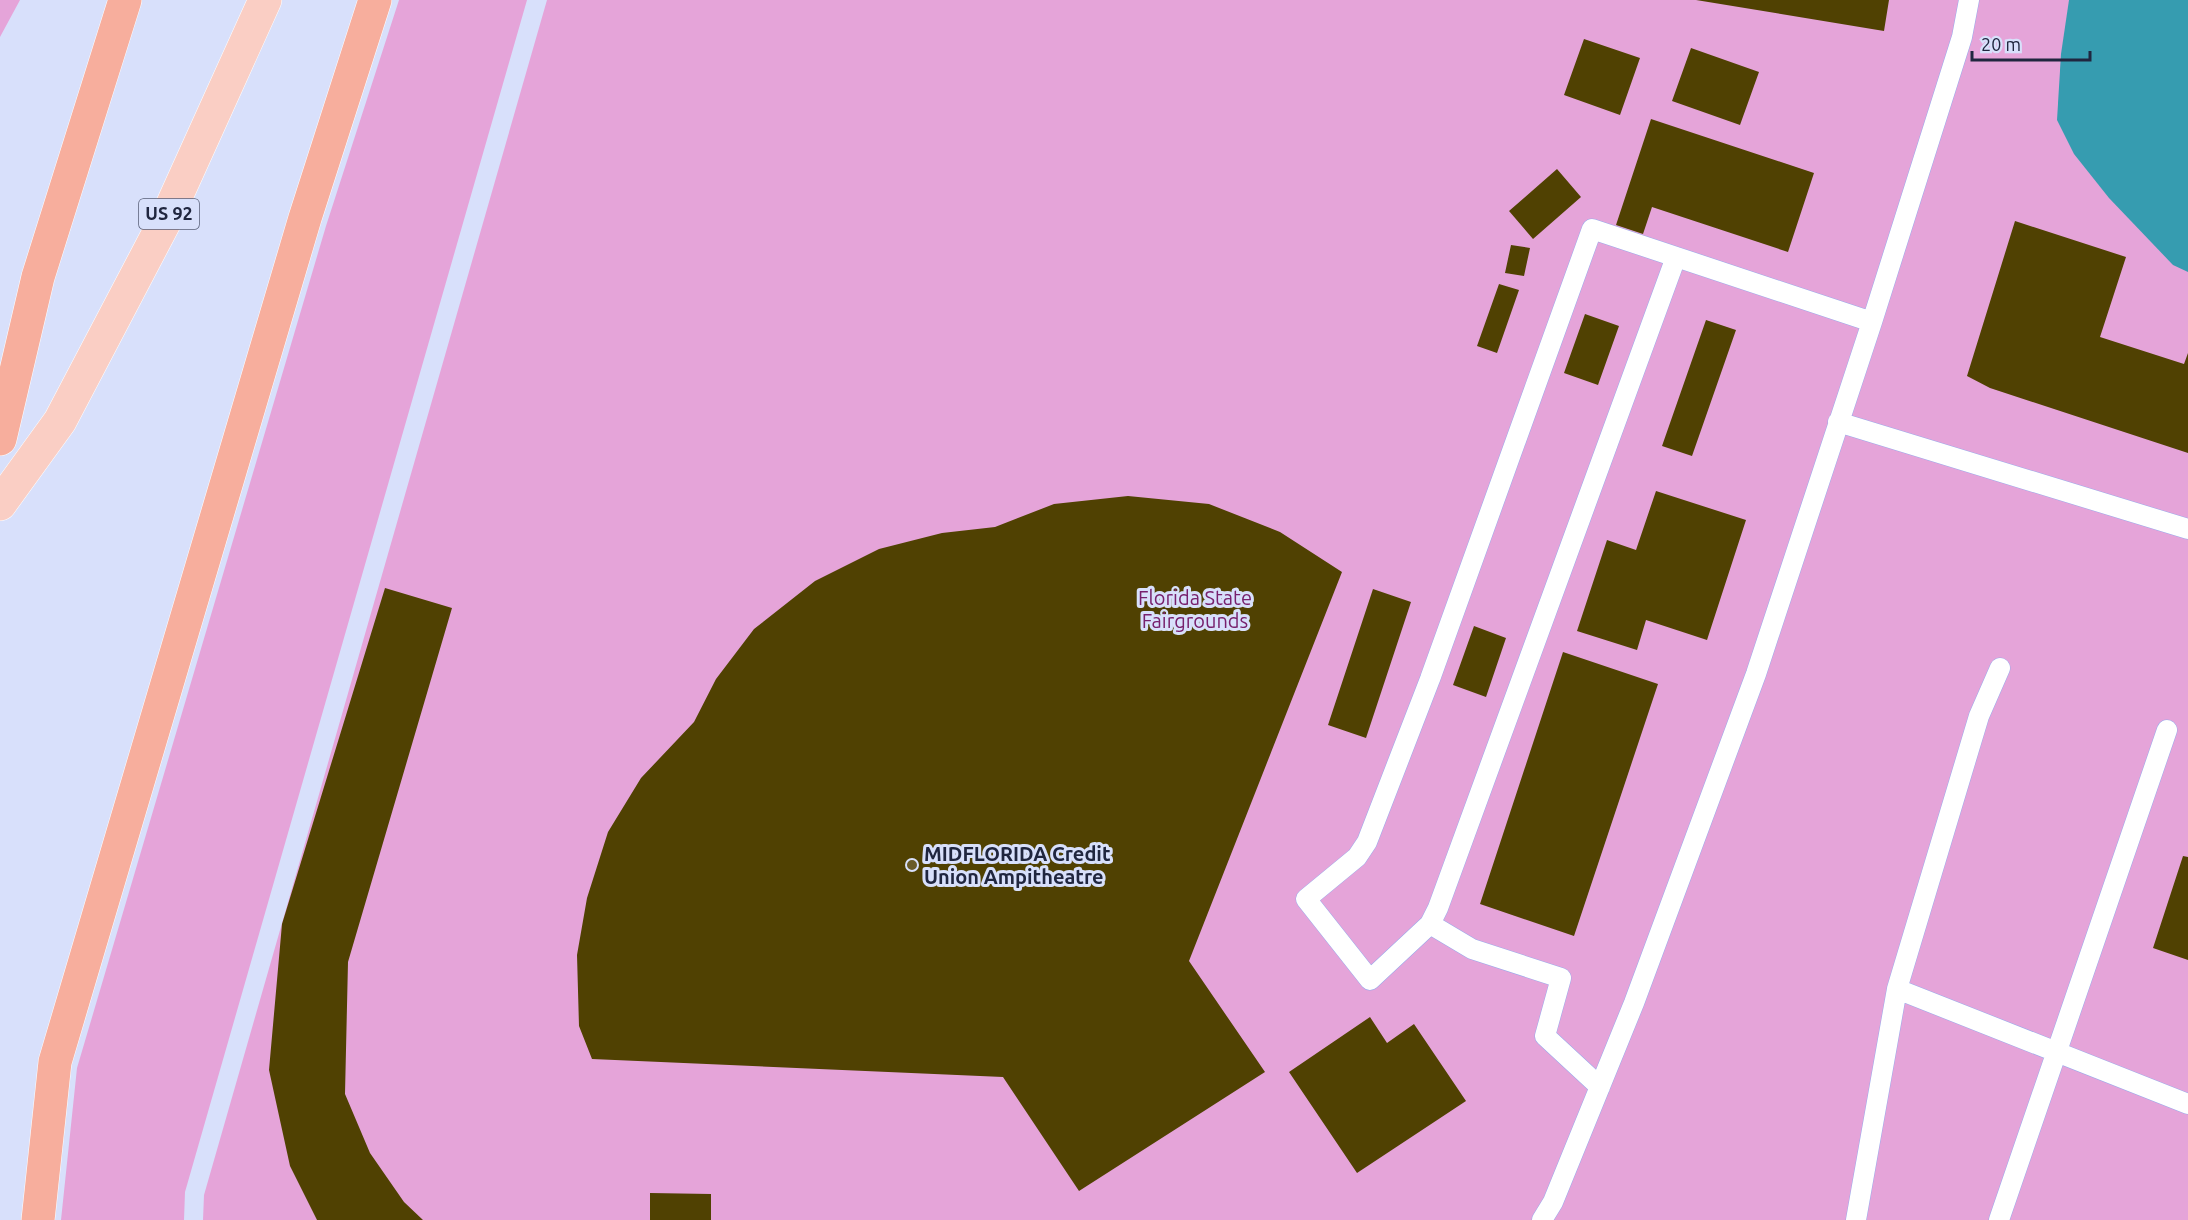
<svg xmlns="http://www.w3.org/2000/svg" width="2188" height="1220" font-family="Ubuntu,sans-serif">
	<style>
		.green { fill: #e5a4d9 }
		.water { fill: #369cb0 }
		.building { fill: #504102 }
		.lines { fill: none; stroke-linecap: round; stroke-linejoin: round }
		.lane-casing { stroke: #9aaaeb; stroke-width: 21 }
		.primary-casing { stroke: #fff; stroke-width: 34 }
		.highway-casing { stroke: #fff; stroke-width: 34 }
		.lane { stroke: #fff; stroke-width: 20 }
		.primary { stroke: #facec4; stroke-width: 33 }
		.highway { stroke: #f7ae9d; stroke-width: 33 }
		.poi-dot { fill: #695b28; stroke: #d8e0fb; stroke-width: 2 }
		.labels { text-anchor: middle; stroke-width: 6; stroke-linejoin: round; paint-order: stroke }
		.shield { fill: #d8e0fb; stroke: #575e77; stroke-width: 1.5 }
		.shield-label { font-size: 18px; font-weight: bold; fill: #20263f }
		.park-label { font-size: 20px; fill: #77206d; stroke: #d8e0fb }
		.poi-label { font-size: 20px; font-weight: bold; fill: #20263f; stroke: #d8e0fb; text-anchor: start }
	</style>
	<rect width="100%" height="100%" fill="#d8e0fb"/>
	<path class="green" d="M0,0H20L0,37Z
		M399,0H527L185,1192L184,1220H61L77,1068L326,226Z
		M547,0H2188V1220H203L204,1195Z"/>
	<path class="water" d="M2069,0H2188V272L2173,265L2109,198L2074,154L2057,120L2061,54Z"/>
	<path class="building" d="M1696,0H1889L1884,31Z
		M1584,39L1640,58L1620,115L1564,95Z
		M1691,48L1759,72L1740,125L1672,101Z
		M1651,119L1814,173L1788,252L1652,207L1643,234L1616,225Z
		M1557,169L1581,197L1533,239L1509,211Z
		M2015,221L2126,257L2100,337L2184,364L2188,353V453L1990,388L1967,376Z
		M1511,245L1530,248L1524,276L1505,273Z
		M1499,284L1519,290L1497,353L1477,346Z
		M1585,314L1619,326L1598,385L1564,373Z
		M1706,320L1736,330L1692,456L1662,446Z
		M1656,491L1746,520L1707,640L1646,620L1637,650L1577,631L1607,540L1636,550Z
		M1128,496L1209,504L1280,532L1342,572L1189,961L1265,1072L1079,1191L1003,1077L592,1059L579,1026L577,955L587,898L608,832L641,778L694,722L716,679L754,629L815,581L879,549L942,533L995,527L1054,504Z
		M385,588L452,608L348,962L345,1094L370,1153L404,1202L423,1220H317L290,1166L269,1070L282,924Z
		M1373,589L1411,602L1366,738L1328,725Z
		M1474,626L1506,638L1486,697L1453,685Z
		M1563,652L1658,684L1574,936L1480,904Z
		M2183,856L2188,857V960L2153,948Z
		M1370,1017L1387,1043L1414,1024L1466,1101L1357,1173L1289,1072Z
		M650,1193L711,1194V1220H650Z"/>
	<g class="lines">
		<g class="lane-casing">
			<path id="lane" d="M1676,257L1438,908L1430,924L1370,980L1306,899L1357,857L1367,842L1430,679L1592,229L1872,322
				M1838,422L2188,529
				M1430,924L1472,949L1561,978L1545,1036L1600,1087
				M1897,989L2188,1104
				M1542,1220L1553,1202L1634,1003L1756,674L1872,322L1962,37L1969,0
				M1856,1220L1897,989L1979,716L2000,668
				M1999,1220L2167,730"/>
		</g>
		<g class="primary-casing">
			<path id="primary" d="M0,504L60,421L166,219L265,0"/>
		</g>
		<g class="highway-casing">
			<path id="highway" d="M0,439L38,277L125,0
				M38,1220L55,1062L305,218L375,0"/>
		</g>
		<use href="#lane" class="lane"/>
		<use href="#primary" class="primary"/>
		<use href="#highway" class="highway"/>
	</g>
	<circle class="poi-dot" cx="912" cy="865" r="6"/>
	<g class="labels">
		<rect class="shield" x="139" y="199" width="60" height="30" rx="4.5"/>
		<g class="shield-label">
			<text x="169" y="220">US 92</text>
		</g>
		<g class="park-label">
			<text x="1195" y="605">Florida State<tspan x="1195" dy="23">Fairgrounds</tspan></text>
		</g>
		<g class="poi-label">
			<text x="924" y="861">MIDFLORIDA Credit<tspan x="924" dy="23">Union Ampitheatre</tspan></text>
		</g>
	</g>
	<path d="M1972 51v9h118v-9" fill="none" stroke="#20263f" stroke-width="3"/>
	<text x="1981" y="51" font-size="18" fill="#20263f" stroke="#d8e0fb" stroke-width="4.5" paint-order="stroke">20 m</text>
</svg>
